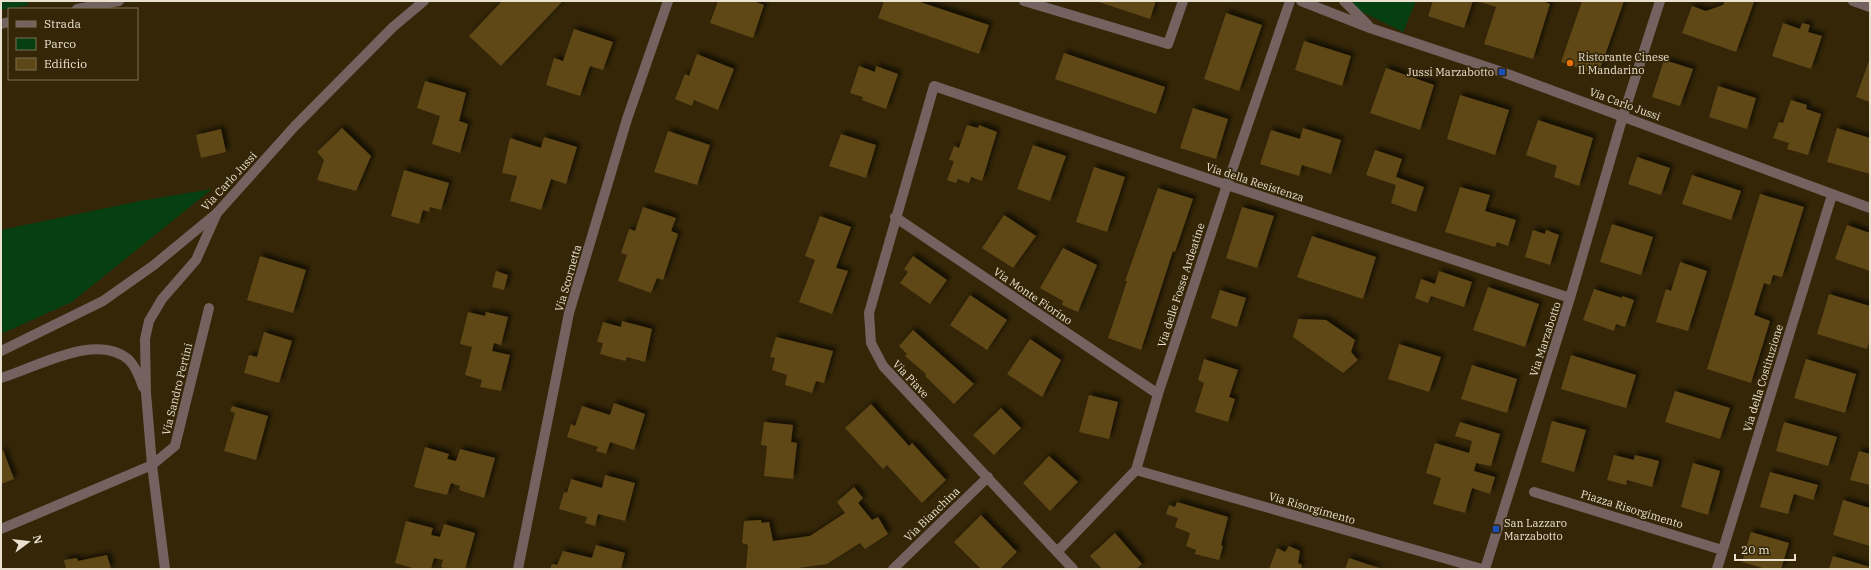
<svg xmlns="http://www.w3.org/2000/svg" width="1871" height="570" font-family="'IBM Plex Serif',serif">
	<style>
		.green { fill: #063f11 }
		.building { fill: #5e4717; filter: url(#shadow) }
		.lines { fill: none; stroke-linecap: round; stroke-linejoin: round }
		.minor { stroke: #736260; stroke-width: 10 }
		.tertiary { stroke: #736260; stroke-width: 10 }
		.food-dot { fill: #e8710a; stroke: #342607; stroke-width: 1.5 }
		.transit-dot { fill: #1a4fb4; stroke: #342607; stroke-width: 1.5 }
		.labels { text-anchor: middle; stroke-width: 3.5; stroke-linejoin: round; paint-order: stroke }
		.poi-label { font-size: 11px; fill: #eae1d0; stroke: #342607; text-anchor: start }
		.street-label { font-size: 11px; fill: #eae1d0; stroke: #342607 }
	</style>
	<defs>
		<filter id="shadow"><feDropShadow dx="3.5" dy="-3.5" stdDeviation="2" flood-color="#0009"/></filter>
	</defs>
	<rect width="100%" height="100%" fill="#342607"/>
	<path class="green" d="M1,1H28V5L1,10Z
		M1346,1H1416L1403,32L1348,5Z
		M212,189L72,302L1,334V230L140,201Z"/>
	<path class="building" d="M502,1L562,2L501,66L469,36Z
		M718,1H753L764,5L753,38L710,23Z
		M884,1H917L989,25L979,54L878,18Z
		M1096,1H1156L1150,19Z
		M1433,1H1473L1464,28L1428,16Z
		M1477,1H1542L1550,4L1533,59L1484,44L1496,7Z
		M1582,1H1624L1598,75L1561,62Z
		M1725,1L1754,2L1736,52L1682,33L1692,6L1706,11L1723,5Z
		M1226,13L1262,25L1239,91L1204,79Z
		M1783,23L1800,29L1802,23L1810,25L1808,32L1822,36L1811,69L1772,56Z
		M574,29L613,42L603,70L590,66L580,96L546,85L554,58L563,61Z
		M1304,41L1351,56L1342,86L1295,70Z
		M1064,53L1165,87L1156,114L1055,79Z
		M697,54L734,69L718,110L694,100L692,106L675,99L685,74L689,76Z
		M1870,58V102L1856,97Z
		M1664,60L1693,69L1680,106L1652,97Z
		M859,66L875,72L876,66L898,74L886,109L862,100L863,97L850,93Z
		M1386,68L1434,85L1420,130L1370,113Z
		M425,81L466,93L459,121L468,124L460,153L432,144L440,116L417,108Z
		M1718,86L1756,98L1747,129L1709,117Z
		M1460,95L1509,110L1495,155L1447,139Z
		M1791,100L1807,105L1806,109L1821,114L1808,155L1787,149L1789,143L1773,138L1779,122L1783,123Z
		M1193,108L1228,119L1216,159L1180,148Z
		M1538,120L1593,138L1579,186L1554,177L1557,166L1526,155Z
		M967,125L978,128L979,125L997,132L982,181L971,177L969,183L958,179L956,183L947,180L954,161L949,160L954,146L959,148Z
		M342,128L371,156L356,191L317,180L324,160L317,152Z
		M1303,128L1341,140L1331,174L1302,165L1299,176L1260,164L1271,130L1300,139Z
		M1837,128L1870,138V174L1827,162Z
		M221,129L226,152L201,158L196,135Z
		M668,131L710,145L697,185L654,172Z
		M841,134L876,145L866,178L829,166Z
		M544,137L577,147L566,184L551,179L541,210L510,201L517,176L502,173L510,138L541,148Z
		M1033,145L1066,156L1050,201L1017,189Z
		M1375,150L1402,159L1396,177L1424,187L1416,212L1391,203L1396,185L1366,175Z
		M1637,157L1670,168L1661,195L1628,184Z
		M1094,167L1125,177L1107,232L1076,222Z
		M404,170L449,183L441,210L430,207L429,212L423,210L419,224L391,216Z
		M1692,175L1741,191L1731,220L1682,204Z
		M1460,187L1490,195L1485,211L1516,220L1508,246L1497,242L1495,247L1445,232Z
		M1158,188L1193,199L1175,252L1173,251L1141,350L1108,338L1127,281H1125Z
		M1760,194L1804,207L1782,277L1773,275L1770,285L1764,283L1754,315L1770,321L1751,383L1707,369Z
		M643,207L676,218L671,231L678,234L663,280L657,278L651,293L618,281L627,255L621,253L629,229L635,231Z
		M1242,207L1274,216L1257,268L1226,258Z
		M1004,215L1036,236L1013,268L982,248Z
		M820,216L851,227L836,268L848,271L832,314L799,302L815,260L805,256Z
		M1612,224L1653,237L1641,275L1600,262Z
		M1847,225L1870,233V271L1835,259Z
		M1533,230L1545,234L1546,230L1559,235L1550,265L1525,257Z
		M1312,236L1376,257L1363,299L1297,277Z
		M1063,248L1097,265L1078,312L1062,305L1063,301L1040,288Z
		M260,256L306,270L293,313L247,300Z
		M913,256L947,280L930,304L900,283L908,272L904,269Z
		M1680,262L1707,271L1688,331L1656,322L1666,289L1671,291Z
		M496,271L508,275L504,290L492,287Z
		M1439,271L1472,282L1464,307L1431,296L1428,303L1415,298L1421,279L1435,284Z
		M1488,287L1539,304L1525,347L1473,330Z
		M1594,289L1622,298V296L1634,300L1625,327L1616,324L1614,331L1583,320Z
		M1220,290L1246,298L1237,327L1211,318Z
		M1829,294L1870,306V339L1867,349L1817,334Z
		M970,295L1007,320L987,350L950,325Z
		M468,312L485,316L486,312L508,317L501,345L494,343L492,351L510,355L501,391L480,387L482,380L465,375L472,347L460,344Z
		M1298,319L1326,320L1355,340L1351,352L1358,360L1343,373L1293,337Z
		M622,321L652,329L645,362L627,357L625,361L600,354L603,343L597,342L603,322L621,327Z
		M913,330L974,384L954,404L925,376L926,374L905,356L907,354L899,346Z
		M264,332L292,341L279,383L244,373L249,355L257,357Z
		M776,337L833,351L824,383L816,381L812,393L785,385L787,375L772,370L775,358L770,357Z
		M1030,339L1061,360L1042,397L1007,374Z
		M1399,344L1441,357L1429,392L1388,379Z
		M1571,355L1636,375L1626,408L1561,389Z
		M1204,359L1238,370L1229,397L1235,399L1228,422L1195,412L1204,383L1198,380Z
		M1806,359L1856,374L1845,413L1794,398Z
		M1472,365L1517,379L1507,413L1461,399Z
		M1675,391L1730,408L1720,439L1665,422Z
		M1089,395L1118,402L1109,439L1079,432Z
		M614,403L645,414L634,450L610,442L606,454L596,451L598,447L567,437L571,424L575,426L582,406L610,415Z
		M871,404L909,446L912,443L946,480L922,503L887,465L883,469L845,428Z
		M232,406L268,416L256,460L224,451L235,413L230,411Z
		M1001,408L1021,428L994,455L973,435Z
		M1552,421L1586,430L1574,472L1541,462Z
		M764,422L793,425L791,442L797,443L793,479L764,476L767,446L761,445Z
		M1460,422L1500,434L1491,466L1476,463L1474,471L1495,477L1490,494L1472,488L1465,513L1433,504L1441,478L1426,473L1435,443L1469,453L1472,441L1455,436Z
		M1784,422L1837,437L1828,466L1776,451Z
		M425,447L449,454L447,459L456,461L460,449L495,458L484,498L459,490L460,486L451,483L447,495L414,487Z
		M3,450L14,479L1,484V451Z
		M1859,451L1870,454V485L1850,480Z
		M1614,455L1634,460L1635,455L1659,461L1652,487L1627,480L1626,485L1607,480Z
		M1049,456L1078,482L1050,511L1023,483Z
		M1693,463L1720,471L1708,515L1681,507Z
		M1770,472L1818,485L1813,500L1794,494L1788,514L1760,507Z
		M605,475L635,483L625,521L598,514L595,526L585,523L587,517L559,509L564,492L567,493L571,479L602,488Z
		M854,487L863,498L858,503L872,520L878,517L888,534L865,549L860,543L827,564L791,569H746L748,545L742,543L744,521L761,520L762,523L769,522L773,541L810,536L845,513L837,502Z
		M1843,500L1870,508V546L1833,535Z
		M1177,502L1228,517L1221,545L1223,546L1219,560L1195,554L1196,550L1186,546L1190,533L1175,527L1178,518L1166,514L1169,505L1175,507Z
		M981,515L1017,552L1000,569H981L954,542Z
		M406,521L433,528L431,535L440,537L444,524L475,533L465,569H447L441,567L443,560L434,558L431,569H416L395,563Z
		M1751,532L1789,543L1781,569H1766L1742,562Z
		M1115,533L1142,564L1136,569H1102L1090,556Z
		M596,545L625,553L621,569H550L552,564L557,565L563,551L592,558Z
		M1289,546L1300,551L1298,563L1302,565L1301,569H1269L1277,548L1285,552Z
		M107,555L111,569H66L64,560L77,558L78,561Z
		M1833,556L1870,567V569H1829Z
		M1349,558L1382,569H1345Z"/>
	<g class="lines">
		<path class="minor" d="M1024,1L1168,44L1183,1
			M1301,1L1370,28L1502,72L1870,208
			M1344,1L1368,25
			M1853,1L1870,7
			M77,9L119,1
			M1,24L9,22
			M895,217L1158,394
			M1,378C36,368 97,331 129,360C136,367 140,378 143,387
			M1136,470L1482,569
			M1534,492L1722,550
			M1,529L152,465L175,446L209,308
			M1057,552L1136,470L1158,394L1227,185L1290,1
			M165,569L152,465L146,393L145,339L149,321L162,299L196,260L217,213
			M518,569L569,313L627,119L668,1
			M893,569L988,477
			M1073,569L883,366L871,343L869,313L934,86L1227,185L1570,298
			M1485,569L1570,298L1623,116L1660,1
			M1717,569L1832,195"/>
		<path class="tertiary" d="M1,351L103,301L154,265L217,213L294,127L393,27L424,1"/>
	</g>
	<circle class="food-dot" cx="1570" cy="63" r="4"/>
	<g class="transit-dot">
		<rect x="1498" y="68" width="8" height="8" rx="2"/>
		<rect x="1492" y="525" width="8" height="8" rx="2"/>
	</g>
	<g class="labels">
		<g class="poi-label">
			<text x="1578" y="61">Ristorante Cinese<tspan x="1578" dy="13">Il Mandarino</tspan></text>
			<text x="1494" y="76" text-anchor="end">Jussi Marzabotto</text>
			<text x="1504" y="527">San Lazzaro<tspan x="1504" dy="13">Marzabotto</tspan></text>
		</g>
		<g class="street-label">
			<text transform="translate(1625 104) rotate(20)" y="4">Via Carlo Jussi</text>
			<text transform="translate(229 181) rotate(-47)" y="4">Via Carlo Jussi</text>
			<text transform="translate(1255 182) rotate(18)" y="4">Via della Resistenza</text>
			<text transform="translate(568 278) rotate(-74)" y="4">Via Scornetta</text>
			<text transform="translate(1181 285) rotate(-72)" y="4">Via delle Fosse Ardeatine</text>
			<text transform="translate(1033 296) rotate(34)" y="4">Via Monte Fiorino</text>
			<text transform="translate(1545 339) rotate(-72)" y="4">Via Marzabotto</text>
			<text transform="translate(1763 378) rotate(-73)" y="4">Via della Costituzione</text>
			<text transform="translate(911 379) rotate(47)" y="4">Via Piave</text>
			<text transform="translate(177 389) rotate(-76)" y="4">Via Sandro Pertini</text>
			<text transform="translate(1312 508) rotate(16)" y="4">Via Risorgimento</text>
			<text transform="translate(1632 509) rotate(17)" y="4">Piazza Risorgimento</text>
			<text transform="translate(932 514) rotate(-44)" y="4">Via Bianchina</text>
		</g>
	</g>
	<rect width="1871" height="570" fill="none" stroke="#eae1d0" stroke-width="4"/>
	<rect x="8" y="8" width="130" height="72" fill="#342607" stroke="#7d7157"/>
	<rect x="16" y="21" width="20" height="6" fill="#736260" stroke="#7d7157"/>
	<text x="44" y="28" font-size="12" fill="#eae1d0">Strada</text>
	<rect x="16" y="38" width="20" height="12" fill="#063f11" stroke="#7d7157"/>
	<text x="44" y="48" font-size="12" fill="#eae1d0">Parco</text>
	<rect x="16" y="58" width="20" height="12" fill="#5e4717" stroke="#7d7157"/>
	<text x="44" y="68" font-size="12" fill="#eae1d0">Edificio</text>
	<g transform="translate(28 542) rotate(75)" stroke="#342607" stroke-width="3" paint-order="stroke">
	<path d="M0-3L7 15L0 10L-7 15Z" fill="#eae1d0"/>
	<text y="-6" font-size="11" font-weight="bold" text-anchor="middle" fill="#eae1d0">N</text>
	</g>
	<path d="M1735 554v6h60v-6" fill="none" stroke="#eae1d0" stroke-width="2"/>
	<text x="1741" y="554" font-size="12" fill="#eae1d0" stroke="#342607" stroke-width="3" paint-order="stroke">20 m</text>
</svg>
